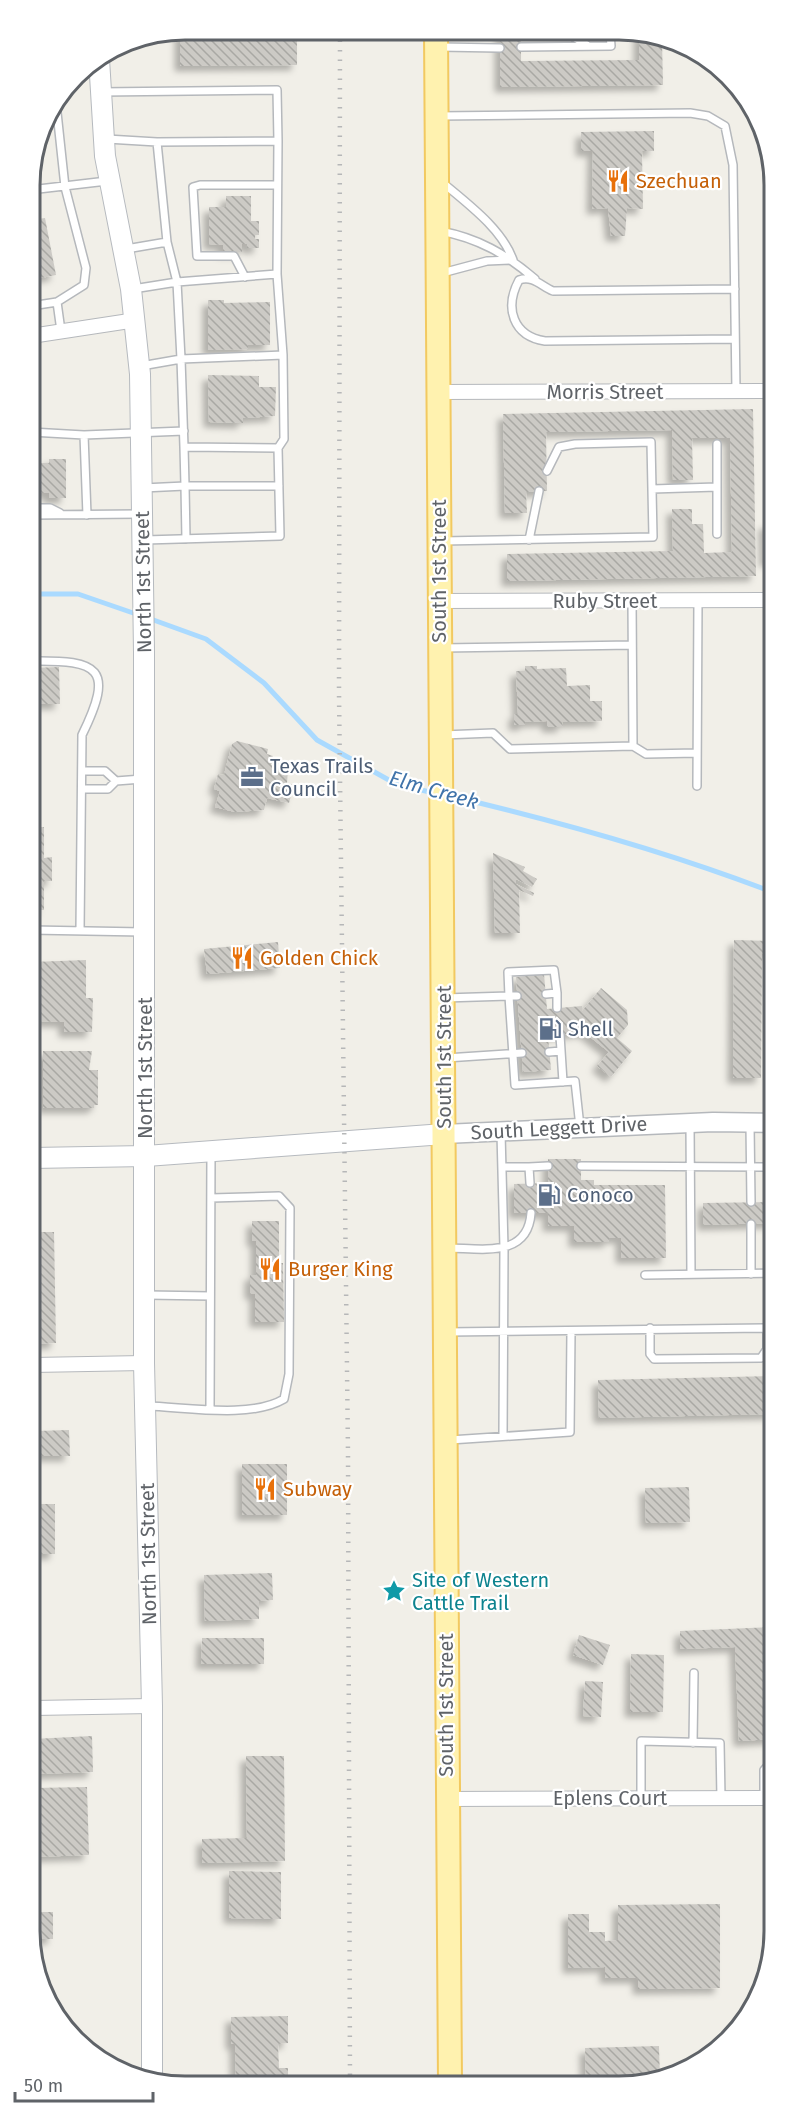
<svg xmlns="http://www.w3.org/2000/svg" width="804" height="2116" font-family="'Fira Sans',sans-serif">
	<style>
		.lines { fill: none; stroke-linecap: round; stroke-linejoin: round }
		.stream { stroke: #aadaff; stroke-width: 5 }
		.building { fill: url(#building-back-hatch); filter: url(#shadow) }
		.service-casing { stroke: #b5b8bc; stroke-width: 10 }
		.minor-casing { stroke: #b5b8bc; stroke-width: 16 }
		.tertiary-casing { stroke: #b5b8bc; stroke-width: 21 }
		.secondary-casing { stroke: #b6babf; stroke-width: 22 }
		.primary-casing { stroke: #f2c960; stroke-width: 26 }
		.service { stroke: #fff; stroke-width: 7 }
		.minor { stroke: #fff; stroke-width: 14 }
		.tertiary { stroke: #fff; stroke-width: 18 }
		.secondary { stroke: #fff; stroke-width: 20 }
		.primary { stroke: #fff2af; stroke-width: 22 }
		.rail { stroke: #b6b7b8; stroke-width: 4.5; stroke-dasharray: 1.5 8; stroke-linecap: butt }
		.labels { text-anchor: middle; stroke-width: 4.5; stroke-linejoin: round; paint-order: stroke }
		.food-label { font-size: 20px; fill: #c56008; stroke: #fff; text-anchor: start }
		.street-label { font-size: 20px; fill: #5f6368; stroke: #fff }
		.service-label { font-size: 20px; fill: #4e5e75; stroke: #fff; text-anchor: start }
		.culture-label { font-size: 20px; fill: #0d838f; stroke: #fff; text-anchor: start }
		.water-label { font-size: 21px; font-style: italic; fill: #4174aa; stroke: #fff }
		.rim { fill: none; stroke: #5f6368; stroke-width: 3 }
	</style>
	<defs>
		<pattern id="building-back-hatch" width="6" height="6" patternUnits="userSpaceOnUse" patternTransform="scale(1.5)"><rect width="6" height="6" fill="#cccac5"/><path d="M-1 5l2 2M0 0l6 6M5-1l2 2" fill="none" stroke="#a9a8a4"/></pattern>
		<filter id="shadow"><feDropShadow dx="-5.5" dy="5.5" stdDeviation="3" flood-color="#0004"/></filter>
	</defs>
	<rect width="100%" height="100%" fill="#f1efe8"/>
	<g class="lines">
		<path class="stream" d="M31,594H78L139,615
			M148,618L206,639L264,683L317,740L396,784L434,793
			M446,795C557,821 666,851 772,892"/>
	</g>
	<path class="building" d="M180,31H297V65L180,66Z
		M500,33H521V61L639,60V33H649L662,40L663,85L500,87Z
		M654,131V151H642L643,209L627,208L625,236H611L608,208L592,209L593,151H581V132Z
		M226,196H251V221H259V235H255V239H259V248H247V244H242V252H223V245L209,244V207H226Z
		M45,218L56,275L31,280L30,220Z
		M208,300H224V303L270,302V345H248V349L208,350Z
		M208,375L259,376V387H276L275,416L243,418V423L209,422Z
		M753,409L756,576L507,581V554L673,551L672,509H692V524H703L704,553L732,552L730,438H692L693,480H673L672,430L546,432L547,491L526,492L527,513H505L503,414Z
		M49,459H66V498H49V493H31V463H49Z
		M772,523V561L765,562L764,524Z
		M525,666H537V669L566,668L567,686L590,685V701H602V721L562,722L563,727H547V721L525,722V725H514V714H518L516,671H525Z
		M59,667L60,704H33L31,668Z
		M237,741L268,749L267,754L273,756L271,765L288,770L287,783L294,785L289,803L267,798L264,810L235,812L215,807L220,791L214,789L218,774L224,775L232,744Z
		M31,827H44V858L52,857V881H44V910H31Z
		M493,853L525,867L523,871L537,879L532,887L516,879V884L534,893L533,896L519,890L520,933H495Z
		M734,940L772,941V954L762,953L761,1078H733Z
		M278,942L280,968L207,974L204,949Z
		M86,960V998H93L92,1032H64V1022L32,1021V962Z
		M544,974L547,1009L582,1006V1011L601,988L627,1010L628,1025L617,1038L632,1051L611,1077L597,1066L609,1052L584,1032L548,1036L551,1070L523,1072L516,977Z
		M43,1051H92L89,1070H98V1105H94V1108H43Z
		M548,1159H581V1180H594V1185H665L666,1258H621V1238H609V1242H574V1226H548V1213H514V1184L548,1183Z
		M773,1202V1223L703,1225V1203Z
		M252,1221H279V1263H283L284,1322H255V1294H250V1275H256V1241H252Z
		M32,1232H54L56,1343L32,1344Z
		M773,1376V1414L599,1418L598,1380Z
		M69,1430L70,1456H36V1431Z
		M242,1464H287V1515H242Z
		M689,1487L690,1522L646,1523L645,1488Z
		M32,1504H55V1554H32Z
		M272,1573L273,1600L259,1601V1619L205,1621L204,1575Z
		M773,1627V1739L739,1741L735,1647L680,1649V1631Z
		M579,1635L610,1645L603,1665L573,1655Z
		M202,1638H264V1664H201Z
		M631,1654L664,1655L663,1712H630Z
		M585,1681L603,1682L601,1717L583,1716Z
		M92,1736L93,1772L33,1774V1739Z
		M246,1756H284L285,1861L202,1863V1839L247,1838Z
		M87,1787L89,1855L33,1857V1788Z
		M229,1871L281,1872V1919L229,1918Z
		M720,1904V1988L638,1989V1978H605V1967L568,1968V1914H589V1932H605V1941L618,1940V1905Z
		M33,1912H53V1939H33Z
		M288,2016V2043L278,2044L279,2068H288V2083H236L235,2044H231V2017Z
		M659,2046L660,2079L649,2083H586L585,2048Z"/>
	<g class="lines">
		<g class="service-casing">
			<path id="service" d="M565,32L587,45
				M439,47L500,48
				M521,47L611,46L610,33
				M101,92L277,90L278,141
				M56,103L65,187L86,268L84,285L57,302
				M439,116L690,113L708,116L725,126L733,165L736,391
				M107,139L157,142L167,242
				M157,142L278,141L277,274
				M443,183C468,204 502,229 513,260
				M30,190L107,181
				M440,231C478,238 506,254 535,279
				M126,249L167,242L177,282L277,274L283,355
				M442,273L487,261L511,260
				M245,277L234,256H197L193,187L200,185H277
				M133,289L177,282L181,359L283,355L284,439L278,448
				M735,289L553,291C541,286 533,275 519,280C504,308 513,336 545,341L735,339
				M31,306L57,302L61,331
				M141,366L181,359L184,447
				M31,432L84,435L184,431
				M84,435L87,515
				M143,488L185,486L184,447L278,448L280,536L145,540
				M652,489L717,487
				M31,508H50L60,513
				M31,515L139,514
				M717,534V444
				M186,539L185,486H279
				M529,540L539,491
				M442,541L653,537L651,442L575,444L559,447L547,471
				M442,648L632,645
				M32,661C99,660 115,668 82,735L80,931
				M443,735L493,733L510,749L633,746L632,601
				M633,746L646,754L697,753
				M82,771H105L116,781
				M697,786L698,600
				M82,789H108L116,781L142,779
				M31,930L143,932
				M546,994L557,993V1008
				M517,996H509L508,972L554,970L557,993
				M444,998L509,996L515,1085L575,1081L580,1127
				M560,1035L563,1082
				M549,1052L561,1051
				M446,1058L522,1053
				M690,1124L691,1274
				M750,1125L751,1202
				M501,1133L504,1248L503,1436
				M581,1166L772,1167
				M502,1167H529L530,1183
				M529,1167L548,1166
				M751,1224V1274
				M447,1248C480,1248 528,1259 531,1213
				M645,1275L773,1273
				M147,1295L210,1296
				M650,1328V1354L654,1359L761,1358L767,1349V1328
				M447,1332L773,1328
				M147,1406C186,1407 250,1419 284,1399L289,1374L290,1208L279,1196L211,1198
				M210,1408L211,1153
				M450,1440L570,1432L571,1332
				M693,1743L694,1673
				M641,1798V1741L720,1743L721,1798
				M764,1798V1770L773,1760"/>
		</g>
		<g class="minor-casing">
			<path id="minor" d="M31,336L136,320
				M438,392L771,391
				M439,601L772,600
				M32,1365L144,1363
				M33,1708L152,1706
				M446,1799L773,1798"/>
		</g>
		<g class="tertiary-casing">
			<path id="tertiary" d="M444,1134L713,1122L772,1123"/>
		</g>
		<g class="secondary-casing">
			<path id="secondary" d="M99,59L105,156L131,289L140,374L144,652V1363L152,1706V2081
				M32,1158L146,1156L444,1134"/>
		</g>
		<g class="primary-casing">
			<path id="primary" d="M436,32L450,2083"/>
		</g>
		<use href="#service" class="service"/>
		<use href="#minor" class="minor"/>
		<use href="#tertiary" class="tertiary"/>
		<use href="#secondary" class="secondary"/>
		<use href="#primary" class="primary"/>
		<path class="rail" d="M340,31L339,693L348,1453L350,2083"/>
	</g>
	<defs>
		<g id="restaurant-bare" transform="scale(1.8)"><path d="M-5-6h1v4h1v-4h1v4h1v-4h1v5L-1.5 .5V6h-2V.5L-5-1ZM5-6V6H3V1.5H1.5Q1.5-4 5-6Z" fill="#e8710a" stroke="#fff" stroke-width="2.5" paint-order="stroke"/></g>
		<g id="office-bare" transform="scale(1.8)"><path d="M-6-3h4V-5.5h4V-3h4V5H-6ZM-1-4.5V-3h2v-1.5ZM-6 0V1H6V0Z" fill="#5c6f8a" stroke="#fff" stroke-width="2.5" paint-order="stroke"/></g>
		<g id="fuel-bare" transform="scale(1.8)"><path d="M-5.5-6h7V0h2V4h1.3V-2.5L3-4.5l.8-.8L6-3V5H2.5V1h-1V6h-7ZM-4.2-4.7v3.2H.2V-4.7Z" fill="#5c6f8a" stroke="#fff" stroke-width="2.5" paint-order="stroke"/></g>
		<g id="sight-bare" transform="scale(1.8)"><path d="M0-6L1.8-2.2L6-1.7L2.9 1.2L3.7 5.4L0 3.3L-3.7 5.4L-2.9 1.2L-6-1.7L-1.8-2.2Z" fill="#0f9aa8" stroke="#fff" stroke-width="2.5" paint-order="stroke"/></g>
	</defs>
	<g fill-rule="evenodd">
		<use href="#restaurant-bare" x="618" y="181"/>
		<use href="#office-bare" x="252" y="777"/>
		<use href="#restaurant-bare" x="242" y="958"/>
		<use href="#fuel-bare" x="550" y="1029"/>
		<use href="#fuel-bare" x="549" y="1195"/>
		<use href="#restaurant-bare" x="270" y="1269"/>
		<use href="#restaurant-bare" x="265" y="1489"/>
		<use href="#sight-bare" x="394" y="1591"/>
	</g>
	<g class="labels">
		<g class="food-label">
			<text x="636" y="188">Szechuan</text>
			<text x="260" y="965">Golden Chick</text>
			<text x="288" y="1276">Burger King</text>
			<text x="283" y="1496">Subway</text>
		</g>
		<g class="street-label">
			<text x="605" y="399">Morris Street</text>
			<text transform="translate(439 571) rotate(-90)" y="7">South 1st Street</text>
			<text transform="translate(143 582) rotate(-91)" y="7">North 1st Street</text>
			<text x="605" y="608">Ruby Street</text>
			<text transform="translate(444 1057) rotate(-90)" y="7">South 1st Street</text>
			<text transform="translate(145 1068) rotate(-90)" y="7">North 1st Street</text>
			<text transform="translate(559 1128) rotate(-3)" y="7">South Leggett Drive</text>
			<text transform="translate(148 1554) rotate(-91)" y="7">North 1st Street</text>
			<text transform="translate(446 1705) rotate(-90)" y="7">South 1st Street</text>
			<text x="610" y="1805">Eplens Court</text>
		</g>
		<g class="service-label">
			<text x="270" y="773">Texas Trails<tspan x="270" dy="23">Council</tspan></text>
			<text x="568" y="1036">Shell</text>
			<text x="567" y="1202">Conoco</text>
		</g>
		<g class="culture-label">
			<text x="412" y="1587">Site of Western<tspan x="412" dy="23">Cattle Trail</tspan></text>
		</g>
		<g class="water-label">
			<text transform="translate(434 790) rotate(16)" y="7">Elm Creek</text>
		</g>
	</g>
	<path d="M0 0H804V2116H0ZM185 40H619A145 145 0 0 1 764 185V1931A145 145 0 0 1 619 2076H185A145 145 0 0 1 40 1931V185A145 145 0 0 1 185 40Z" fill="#fff" fill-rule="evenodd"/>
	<path class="rim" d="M185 40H619A145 145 0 0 1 764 185V1931A145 145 0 0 1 619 2076H185A145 145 0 0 1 40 1931V185A145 145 0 0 1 185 40Z"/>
	<path d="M15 2092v9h138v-9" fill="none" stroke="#5f6368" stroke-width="3"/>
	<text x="24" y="2092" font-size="18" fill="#5f6368" stroke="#ffffff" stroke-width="4.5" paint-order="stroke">50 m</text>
</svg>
